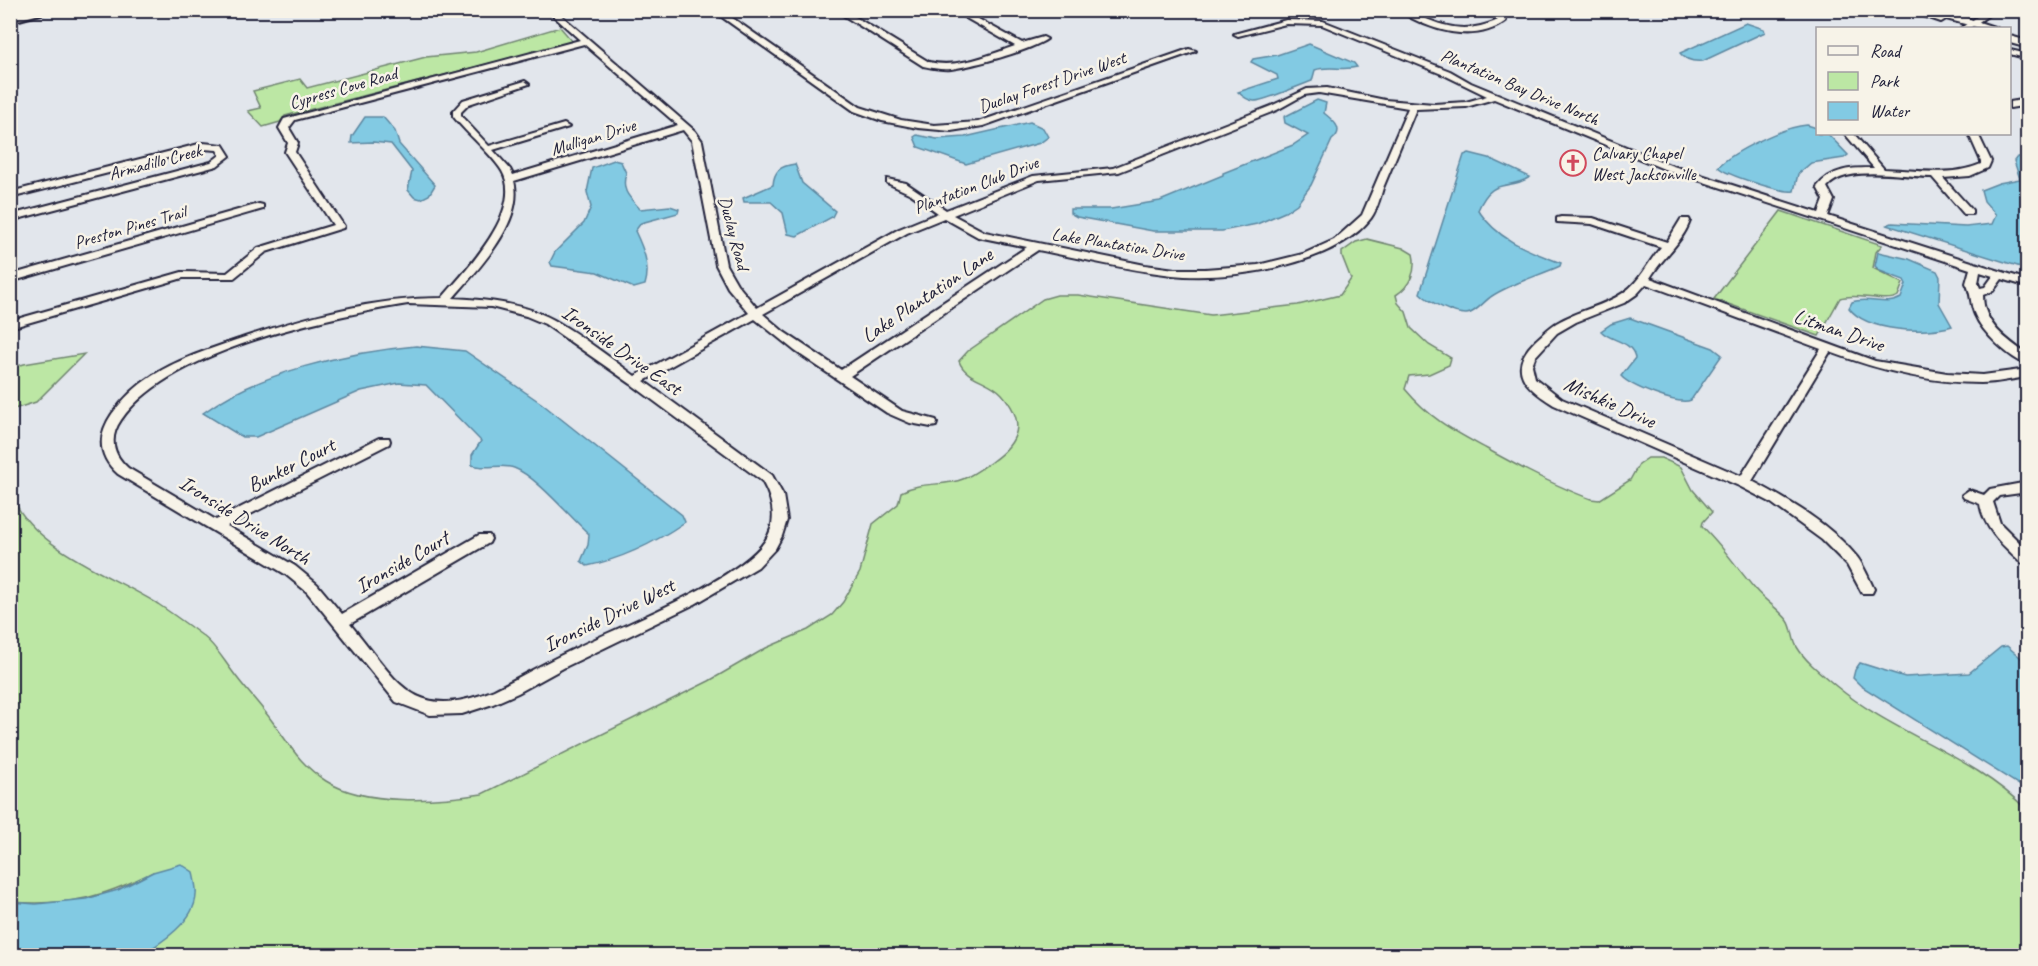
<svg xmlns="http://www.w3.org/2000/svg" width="2038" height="966" font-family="Caveat,sans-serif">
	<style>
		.green { fill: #bce7a4; stroke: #6f8470; stroke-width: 1.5 }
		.water { fill: #82cae3; stroke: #5c87a0; stroke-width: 1.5 }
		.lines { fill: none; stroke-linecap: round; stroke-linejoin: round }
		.street-casing { stroke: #22223b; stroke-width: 4 }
		.secondary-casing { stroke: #22223b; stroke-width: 4 }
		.primary-casing { stroke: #22223b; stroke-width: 5 }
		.street { fill: #f7f3e8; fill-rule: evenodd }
		.secondary { fill: #f7f3e8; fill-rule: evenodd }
		.primary { fill: #f7f3e8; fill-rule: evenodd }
		.labels { text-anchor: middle; stroke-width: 5; stroke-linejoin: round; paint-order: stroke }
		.far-street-label { font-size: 18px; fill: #22223b; stroke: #f7f3e8 }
		.far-poi-label { font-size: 18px; fill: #22223b; stroke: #f7f3e8; text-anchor: start }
		.street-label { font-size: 21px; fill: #22223b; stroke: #f7f3e8 }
	</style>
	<rect width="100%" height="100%" fill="#e2e6ec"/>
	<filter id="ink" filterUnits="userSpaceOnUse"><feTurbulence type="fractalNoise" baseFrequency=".0167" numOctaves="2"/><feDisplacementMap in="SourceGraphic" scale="12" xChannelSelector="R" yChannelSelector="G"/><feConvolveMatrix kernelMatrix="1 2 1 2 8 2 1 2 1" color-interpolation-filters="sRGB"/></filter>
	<g filter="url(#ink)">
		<path class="green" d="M560,27L573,42L285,116L280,122L263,127L248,111L261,108L253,91L300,79L307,88L426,57L476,52Z
			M1781,211L1882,245L1876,252L1873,268L1903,283L1898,296C1886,304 1857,292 1840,298L1819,336L1714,299Z
			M1367,239L1403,248L1413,254C1417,271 1410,286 1396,295L1398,303L1406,312L1411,328L1429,345L1451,358L1449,365L1429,374L1409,376L1405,389C1430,419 1454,431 1487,449C1521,468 1555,486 1591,499L1599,500L1630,480L1639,464L1648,458H1661L1681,467L1693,490L1712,512L1703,522L1702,526C1722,545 1737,568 1755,589C1765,601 1779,609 1788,621C1793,628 1792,639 1797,647C1806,662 1822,674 1836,686C1895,735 1973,755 2027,810V955H141L156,946L153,872C102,898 68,906 11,902L10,490C27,547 112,575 158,604C173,614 188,625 203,636C215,645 223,659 232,671C244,688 259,703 272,721C290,745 299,764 326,781C365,806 438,801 482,794L709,681L766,648L808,630L832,615L843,602L860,572L873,524L898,504L901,492C920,481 943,487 963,479C973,475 982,468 991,462C1020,442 1026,422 1002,394C990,380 965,379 959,361L968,351L1043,299L1057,295H1078L1211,315L1298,305L1340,295L1351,279L1342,256V252L1356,242Z
			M84,354L36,402L11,410V368L24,364Z"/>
		<path class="water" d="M1746,23L1764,29L1765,32L1703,61C1694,62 1686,61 1680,53Z
			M1309,44L1354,63L1357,67C1343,71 1328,65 1315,70L1312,81C1300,85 1263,102 1254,101C1247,100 1243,97 1238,92L1278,79L1277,75L1251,62L1253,59L1277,55Z
			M1317,100L1326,103L1324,113C1332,120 1346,129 1332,140L1311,185L1297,204L1285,212L1257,224L1222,231H1153L1077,217L1070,213V209H1111L1160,201L1223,175V173L1293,145L1308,135L1285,123L1284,117Z
			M365,117H383L395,131L399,144L435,185L429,195L421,199L414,197L408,190L412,171L391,144L373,142L351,143L352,136Z
			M1030,122L1043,128L1048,137L1040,143L966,164L918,147L914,137L917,135L937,139L965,137Z
			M1807,125L1817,128L1818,134H1828L1848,155L1844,158L1811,163L1798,174L1794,191C1782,193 1726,175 1718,167C1734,151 1785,126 1807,125Z
			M1469,153L1489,158L1530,177C1507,192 1493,175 1478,210C1499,241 1527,250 1561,263L1560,266C1538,276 1512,283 1492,296C1484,301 1475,314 1466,314C1453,314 1429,302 1420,293L1464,155Z
			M2017,157H2027V269L1887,225L1892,223L1966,227L1992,224L1996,215L1984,201L1981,190L1999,183L2020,179L2014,161Z
			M614,160L621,162L626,173C621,190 628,196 640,209L670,206L679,209L678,213L641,223L635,231C643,248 651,266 645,285L634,288L597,272L552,266L550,262L555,252L584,223L591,207L587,192L592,168Z
			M795,164L802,183L835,211L832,217L797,236L788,234L783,213L771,202H744L743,198L773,185C774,171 780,166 795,164Z
			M1878,252L1909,259L1937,271L1940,277L1939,303L1952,326C1926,334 1867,332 1849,308L1852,302C1869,296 1886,307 1901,298L1906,284L1904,280L1880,271L1875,266Z
			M1630,318L1713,348L1722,355L1691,400C1678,406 1630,386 1621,376L1635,358C1632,340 1611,342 1601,331L1611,324Z
			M416,346L465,351L541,403L682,515L685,522C656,542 621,559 587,566L581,561L588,545L589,534C570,517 536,476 514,468C501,463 486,470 472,465V455L481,441L426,385L399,383L361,391L256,437H242L203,413C259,372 348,352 416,346Z
			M2007,646L2027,663V790L1861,686L1853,678L1855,670L1860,663L1905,677L1969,673L2001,647Z
			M181,864L193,872C194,879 197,888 196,895C195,921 161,943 141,955H11V902L36,904L86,899L118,890L153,872Z"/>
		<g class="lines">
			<g class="street-casing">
				<path id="street" d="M547,10H555L695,131L702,141L726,265L737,284L757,308L899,229L938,213L911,194L887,183V179L906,183L946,210L1033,176L1113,168L1271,106L1307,89L1327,88L1385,100L1434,104L1466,102L1487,96L1444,75L1322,25L1286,24L1238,36L1234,34L1286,20L1323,21L1450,71L1471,83L1670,165L1819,213L1824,200L1817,187C1832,168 1851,168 1874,168L1845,134H1854L1884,169C1916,170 1951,177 1981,164V161L1969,134H1978L1991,161L1988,168L1970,176L1943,178L1972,210V214H1964L1932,177C1903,177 1847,164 1827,187L1834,200L1828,216L2028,280V287L2002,279L1993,291L1983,295C1983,324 2006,339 2028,355V365C2010,359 1982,332 1975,315C1970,305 1972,294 1966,283L1970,269L1664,169L1494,99L1466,107L1416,109C1405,135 1394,162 1383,188C1380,198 1377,210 1371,218C1334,266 1229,281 1172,275C1127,270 1083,259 1038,250L850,376L902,411L936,420L937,423L936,426L931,427L910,423L887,413L795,351L755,319L644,381L772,475L783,495L787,520L782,536L775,549L758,567L695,604L567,666L518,693L493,704L462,714L430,715L396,702L307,592L285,574L118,474C98,456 97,436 112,414C123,399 136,386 152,376C180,358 213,348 245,337C308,316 374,298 442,298C465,271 525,210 502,171C491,153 466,133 453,116V111L463,100L525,81L529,84L469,104L461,112V116L489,146L564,124L569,127L493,150L510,169L513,175L678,125L584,44L295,120L289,128L298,143L295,152L344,226L343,228L266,252L234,278H183L10,328V321L182,272L227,273L258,248L333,225L285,152L288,143L279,128L284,119L580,40ZM1319,93L1408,108L1362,215L1334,240L1303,254L1258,265L1205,269H1175L1145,265L985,232L953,215L1039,180L1119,172L1277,110L1304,95ZM683,130L692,141L716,265L728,288L749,313L635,376C609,357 582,336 554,320C524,303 487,300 453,298C477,270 525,222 514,181ZM944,218L978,237L1027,247L841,370L784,332L763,314L907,233ZM1980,272L1993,276L1985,287L1980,288L1978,283ZM408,304L491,307L526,316L545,324L631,384L762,481C773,500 778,522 765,541C739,580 621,626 576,648C548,661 522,676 494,690C411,724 398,681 350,624L489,543L491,539L489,535H479L342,614L317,584L295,566L227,526L389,444L390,441L389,438H379L216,520L128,468C112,454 109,437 121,420C169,350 327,317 408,304Z
					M712,10H721L860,107L901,120L934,125L978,122L1189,49L1196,51L983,126L951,131L918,128L882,121L854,111Z
					M835,10H844L929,62C957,69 989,55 1015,46L952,10H962L1022,43L1043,37L1047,39C1029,51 974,66 951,69C941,70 933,68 923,66Z
					M1398,10C1410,10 1418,15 1429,20C1454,30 1473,31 1498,20L1484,10C1494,10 1502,11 1506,21C1474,45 1428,30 1398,10Z
					M1987,10H1996L1970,28H1961Z
					M2010,50L2028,54V59L2010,54Z
					M2028,99V105L2010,108V102Z
					M203,143L223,145L230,156L217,166L10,221V215L211,162L220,155L217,150L203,149L10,198V192Z
					M259,204L263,205V209L10,282V275Z
					M1561,217L1593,218L1667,242L1681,219H1689L1690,221C1682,243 1662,258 1650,278L1875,361L1947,373L1983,375L2028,369V377C2012,379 1996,383 1981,383C1930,383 1878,370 1830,352L1752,481C1788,500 1830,524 1857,557C1864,566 1869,579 1874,589L1872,593H1862L1847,565L1822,540L1770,502L1739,486L1554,405C1526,388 1506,370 1535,341C1543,334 1550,326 1560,321C1580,310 1604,306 1623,293C1640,282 1648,262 1661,247L1592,224L1557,222V218ZM1646,284L1821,349L1741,476L1562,399L1535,378L1532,365L1535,357L1557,333L1576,322L1624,303L1637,294Z
					M2028,482V492L1999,496L1993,502L2000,523L2028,551V565L2023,564C2005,547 1984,530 1980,504L1964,498L1962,495L1969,490L1984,495L1990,489Z"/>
			</g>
			<g class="secondary-casing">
				<path id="secondary" d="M1906,10H1943L1997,28H1980L1946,19L1941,22Z
					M2010,36L2028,41V48L2010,43Z"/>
			</g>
			<g class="primary-casing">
				<path id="primary" d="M29,10H54L10,22V14Z"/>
			</g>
			<use href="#street" class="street"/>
			<use href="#secondary" class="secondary"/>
			<use href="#primary" class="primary"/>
		</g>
	</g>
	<defs>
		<g id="church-ring" transform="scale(1.35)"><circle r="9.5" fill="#f7f3e8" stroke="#d1495b" stroke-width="1.5"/><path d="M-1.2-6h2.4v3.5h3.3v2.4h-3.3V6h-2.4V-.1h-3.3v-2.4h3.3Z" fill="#d1495b"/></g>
	</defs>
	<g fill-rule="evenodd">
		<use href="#church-ring" x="1573" y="163"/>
	</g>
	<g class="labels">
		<g class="far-street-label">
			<text transform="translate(1052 82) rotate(-19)" y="6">Duclay Forest Drive West</text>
			<text transform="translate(1520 87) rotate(23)" y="6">Plantation Bay Drive North</text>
			<text transform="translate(343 88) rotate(-16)" y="6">Cypress Cove Road</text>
			<text transform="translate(593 137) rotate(-17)" y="6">Mulligan Drive</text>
			<text transform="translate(155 162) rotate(-15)" y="6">Armadillo Creek</text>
			<text transform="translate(976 185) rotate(-21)" y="6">Plantation Club Drive</text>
			<text transform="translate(130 227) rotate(-16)" y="6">Preston Pines Trail</text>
			<text transform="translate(734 233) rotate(75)" y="6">Duclay Road</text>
			<text transform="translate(1118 244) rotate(9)" y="6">Lake Plantation Drive</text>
		</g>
		<g class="far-poi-label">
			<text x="1592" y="159">Calvary Chapel<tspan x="1592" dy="21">West Jacksonville</tspan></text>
		</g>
		<g class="street-label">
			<text transform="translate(927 295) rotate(-34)" y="7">Lake Plantation Lane</text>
			<text transform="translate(1839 330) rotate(19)" y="7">Litman Drive</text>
			<text transform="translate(622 350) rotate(35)" y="7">Ironside Drive East</text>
			<text transform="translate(1610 402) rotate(24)" y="7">Mishkie Drive</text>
			<text transform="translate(291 465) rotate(-27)" y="7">Bunker Court</text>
			<text transform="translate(245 520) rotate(32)" y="7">Ironside Drive North</text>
			<text transform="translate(402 562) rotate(-30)" y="7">Ironside Court</text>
			<text transform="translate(609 615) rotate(-26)" y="7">Ironside Drive West</text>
		</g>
	</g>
	<rect width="2038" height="966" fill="none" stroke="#f7f3e8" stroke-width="36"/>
	<rect x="18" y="18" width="2002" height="930" fill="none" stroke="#22223b" stroke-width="2" filter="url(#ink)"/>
	<rect x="1816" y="27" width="195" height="108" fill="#f7f3e8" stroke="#a29fa3" stroke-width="1.5"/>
	<rect x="1828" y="46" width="30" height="9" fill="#f7f3e8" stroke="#a29fa3" stroke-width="1.5"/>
	<text x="1870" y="57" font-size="18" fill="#22223b">Road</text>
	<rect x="1828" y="72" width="30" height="18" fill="#bce7a4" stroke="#a29fa3" stroke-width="1.5"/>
	<text x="1870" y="87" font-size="18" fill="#22223b">Park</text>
	<rect x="1828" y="102" width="30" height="18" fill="#82cae3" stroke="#a29fa3" stroke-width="1.5"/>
	<text x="1870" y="117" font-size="18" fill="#22223b">Water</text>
</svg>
